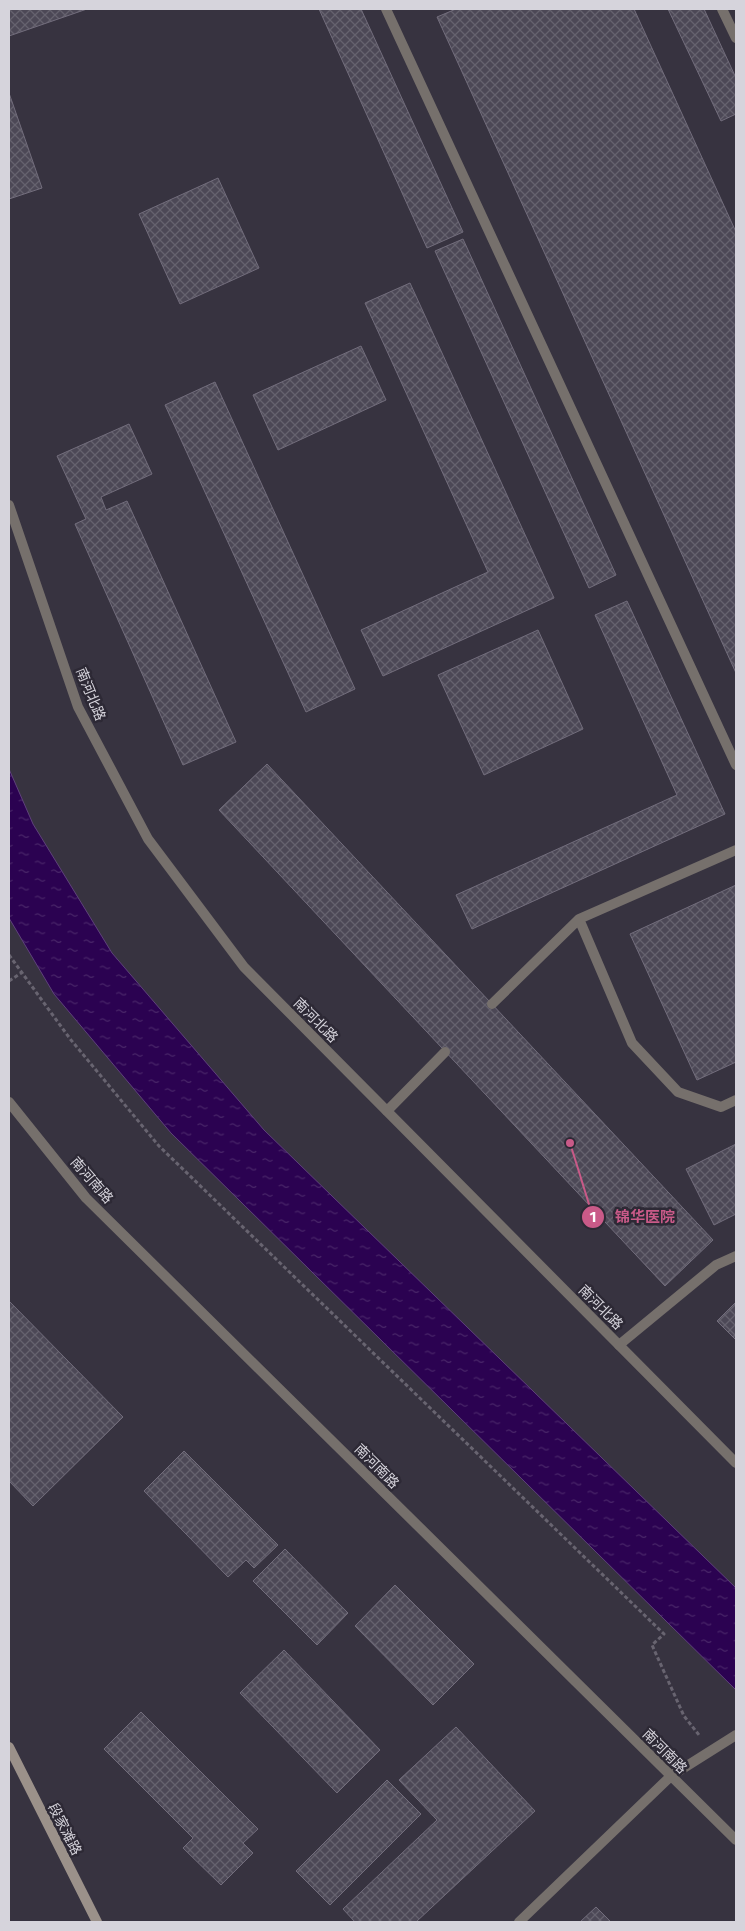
<svg xmlns="http://www.w3.org/2000/svg" width="745" height="1931" font-family="'Fira Sans','Noto Sans SC',sans-serif">
	<style>
		.water { fill: url(#water-ripples); stroke: #5e417b }
		.building { fill: url(#building-cross-hatch); stroke: #726d7c }
		.lines { fill: none; stroke-linecap: round; stroke-linejoin: round }
		.path { stroke: #686470; stroke-width: 3; stroke-dasharray: 4 2.5; stroke-linecap: butt }
		.service { stroke: #76706c; stroke-width: 10 }
		.tertiary { stroke: #76706c; stroke-width: 10 }
		.secondary { stroke: #9b918a; stroke-width: 10 }
		.labels { text-anchor: middle; stroke-width: 5; stroke-linejoin: round; paint-order: stroke }
		.street-label { font-size: 14px; fill: #d6d4dc; stroke: #2d2935 }
		.leader { fill: none; stroke: #c95a88; stroke-width: 2 }
		.callout-dot { fill: #c95a88; stroke: #2d2935; stroke-width: 2 }
		.mark-label { font-size: 15px; text-anchor: middle; font-weight: bold; fill: #fff }
		.callout-label { font-size: 15px; text-anchor: middle; font-weight: bold; fill: #c95a88; stroke: #2d2935; stroke-width: 5; stroke-linejoin: round; paint-order: stroke }
	</style>
	<defs>
		<pattern id="water-ripples" width="26" height="14" patternUnits="userSpaceOnUse" patternTransform="scale(1.25)"><rect width="26" height="14" fill="#2b0251"/><path d="M2 4q2-2 4 0t4 0M15 11q2-2 4 0t4 0" fill="none" stroke="#492669"/></pattern>
		<pattern id="building-cross-hatch" width="8" height="8" patternUnits="userSpaceOnUse" patternTransform="scale(1.25)"><rect width="8" height="8" fill="#4c4856"/><path d="M0 0l8 8M0 8l8-8" fill="none" stroke="#65626e"/></pattern>
	</defs>
	<rect width="100%" height="100%" fill="#373340"/>
	<path class="water" d="M9,769L33,824L112,953L264,1130L736,1588V1690L171,1133L54,994L9,918Z"/>
	<path class="building" d="M9,9H87L9,36Z
		M319,9H361L463,232L427,248Z
		M456,9H634L736,232V673L437,17Z
		M668,9H704L736,78V114L721,121Z
		M9,93L42,188L9,199Z
		M218,178L259,268L180,304L139,214Z
		M463,239L616,575L589,588L435,251Z
		M410,283L554,598L383,676L361,630L488,572L365,303Z
		M361,346L386,400L278,450L253,395Z
		M215,382L355,689L306,712L165,405Z
		M129,424L152,474L101,497L106,510L127,501L236,742L183,765L75,524L86,519L57,456Z
		M627,601L725,814L472,929L456,895L677,795L595,615Z
		M538,630L583,729L484,775L438,675Z
		M267,764L713,1240L665,1286L219,810Z
		M736,885V1062L697,1080L630,934Z
		M736,1144V1214L714,1225L686,1169Z
		M9,1301L123,1417L33,1506L9,1481Z
		M736,1302V1340L717,1321Z
		M184,1451L278,1545L254,1568L246,1560L228,1577L144,1491Z
		M285,1549L348,1613L317,1645L253,1581Z
		M395,1585L474,1664L433,1705L355,1626Z
		M284,1650L380,1750L337,1793L240,1693Z
		M141,1712L258,1829L243,1843L253,1853L221,1885L183,1848L193,1838L104,1749Z
		M456,1727L535,1811L416,1922H355L343,1909L437,1820L399,1780Z
		M387,1780L421,1814L330,1905L296,1871Z
		M596,1907L611,1922H580Z"/>
	<g class="lines">
		<path class="path" d="M9,955L71,1040L159,1146L664,1634L652,1645L684,1716L699,1735
			M9,981L21,973"/>
		<path class="service" d="M386,9L736,765
			M722,9L736,38
			M579,919L632,1043L678,1092L721,1107L736,1100
			M492,1004L579,919L736,850
			M387,1111L445,1052
			M619,1345L716,1265L736,1256"/>
		<path class="tertiary" d="M9,505L78,707L148,839L244,967L736,1463
			M9,1102L86,1198L736,1840
			M519,1922L671,1776L736,1735"/>
		<path class="secondary" d="M9,1747L97,1922"/>
	</g>
	<g class="labels">
		<g class="street-label">
			<text transform="translate(91 694) rotate(68)" y="5">南河北路</text>
			<text transform="translate(316 1020) rotate(45)" y="5">南河北路</text>
			<text transform="translate(92 1180) rotate(49)" y="5">南河南路</text>
			<text transform="translate(601 1307) rotate(45)" y="5">南河北路</text>
			<text transform="translate(377 1466) rotate(45)" y="5">南河南路</text>
			<text transform="translate(665 1751) rotate(45)" y="5">南河南路</text>
			<text transform="translate(65 1829) rotate(63)" y="5">段家滩路</text>
		</g>
	</g>
	<path class="leader" d="M570 1143L593 1217"/>
	<g class="callout-dot">
		<circle cx="570" cy="1143" r="5"/>
		<circle cx="593" cy="1217" r="12"/>
	</g>
	<g class="mark-label">
		<text x="593" y="1222">1</text>
	</g>
	<g class="callout-label">
		<text x="645" y="1222">锦华医院</text>
	</g>
	<rect width="745" height="1931" fill="none" stroke="#d6d4dc" stroke-width="20"/>
</svg>
